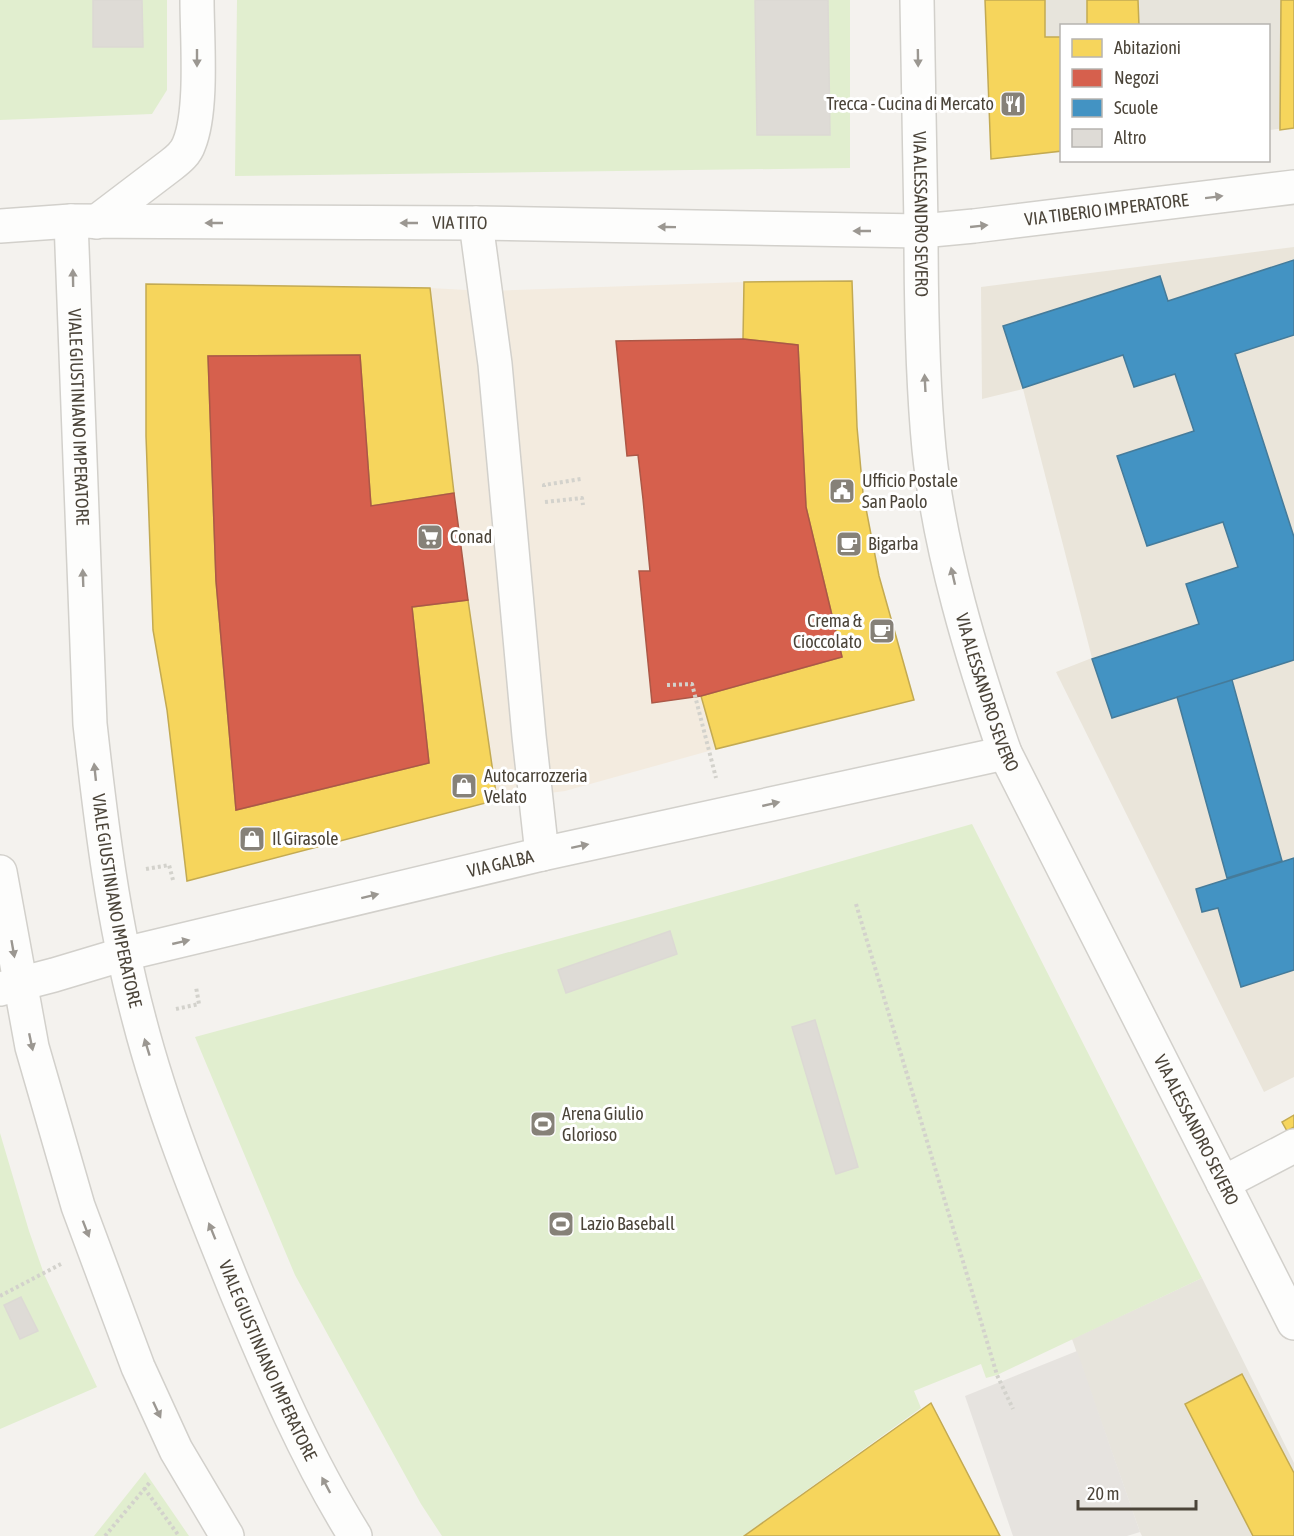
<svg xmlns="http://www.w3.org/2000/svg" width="1294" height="1536" font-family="'Asap Condensed',sans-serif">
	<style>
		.residential { fill: #e7e4dc }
		.commercial { fill: #f3ebdf }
		.education { fill: #eae5da }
		.green { fill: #e1eecf }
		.parking { fill: #e6e3df }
		.homes { fill: #f6d55c; stroke: #c3aa52; stroke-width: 1.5 }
		.shops { fill: #d6604d; stroke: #ac5847; stroke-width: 1.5 }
		.schools { fill: #4393c3; stroke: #457b9a; stroke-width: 1.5 }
		.building { fill: #dedbd6; stroke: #dcd9d4; stroke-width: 1.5 }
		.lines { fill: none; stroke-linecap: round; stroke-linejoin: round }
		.minor-casing { stroke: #d2d0cb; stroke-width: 36 }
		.path { stroke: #d3d2cc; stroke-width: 4; stroke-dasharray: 3 3; stroke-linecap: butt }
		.minor { stroke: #fdfdfc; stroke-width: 33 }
		.oneway { fill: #9b9791 }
		.labels { text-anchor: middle; stroke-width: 6; stroke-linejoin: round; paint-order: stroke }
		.poi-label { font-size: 18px; fill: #4b4439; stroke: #fff; text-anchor: start }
		.street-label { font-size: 18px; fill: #4b4439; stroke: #fff }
	</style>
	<rect width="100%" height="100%" fill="#f4f2ee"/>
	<path class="residential" d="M985,0H1294V127L1269,130L1268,26H1062L1061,152L991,159Z
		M1202,1278L1294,1463V1536H1142L1140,1532L1072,1339Z"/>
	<path class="commercial" d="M744,282L743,339L798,345L702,696L716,749L565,791L497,800L468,601L372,505L454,492L430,288L485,291Z"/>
	<path class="education" d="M1294,247V1077L1264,1092L1056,672L1092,658L1023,389L982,399L981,287Z"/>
	<path class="green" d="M0,0H167V90L152,114L0,120Z
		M237,0H850V168L235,176Z
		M972,824L1202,1278L997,1375L986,1378L981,1364L914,1391L921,1408L743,1536H442L421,1504L295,1275L195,1037L772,881Z
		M0,1133L29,1231L44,1274L97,1387L0,1429Z
		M145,1472L189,1536H94Z"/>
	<path class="parking" d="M1077,1351L1140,1532L1127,1536H1013L965,1396Z"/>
	<path class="homes" d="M985,0H1045V37H1062V151L991,159Z
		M1087,0H1138L1139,26H1087Z
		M1281,0H1294V128L1280,130Z
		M852,281L857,427L863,493L879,576L914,700L716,749L701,696L842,657L806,507L798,345L743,339L744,282Z
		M146,284L430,288L454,493L371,506L360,355L208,356L216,581L236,810L429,763L412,607L468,600L497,800L187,881L167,710L153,630L146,436Z
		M1294,1115V1127L1287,1131L1282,1122Z
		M1242,1374L1294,1473V1536H1253L1185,1404Z
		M931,1403L1000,1536H744Z"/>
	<path class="shops" d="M743,339L798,345L806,507L842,657L701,696L652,703L639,571H650L643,499L638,455L627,456L616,341Z
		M360,355L371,506L454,493L468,600L412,607L429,763L236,810L216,581L208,356Z"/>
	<path class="schools" d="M1294,260V335L1235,354L1294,537V660L1112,718L1092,659L1199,624L1186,584L1238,567L1223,522L1147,546L1117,456L1194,431L1175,374L1134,387L1123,355L1023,388L1003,326L1160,276L1168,301Z
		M1232,680L1282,861L1227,878L1177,697Z
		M1294,858V970L1241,987L1218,908L1202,912L1196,889Z"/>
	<path class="building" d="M93,0H142L143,47H93Z
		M755,0H828L830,135H757Z
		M670,931L677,954L566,993L558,970Z
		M815,1020L858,1167L836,1174L792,1027Z
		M21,1297L38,1331L20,1339L4,1305Z"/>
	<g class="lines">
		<g class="minor-casing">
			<g id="minor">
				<path id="s1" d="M917,0C918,76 920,151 921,227C921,301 922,376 929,449C939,549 972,658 1005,753L1294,1323"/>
				<path id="s2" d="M71,221L90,724C101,823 113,922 139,1019C163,1112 200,1202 236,1291C271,1375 307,1459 355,1536"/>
				<path d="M96,222L171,165C179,159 186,153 189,144C203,110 197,38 197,0"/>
				<path d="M476,223L495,364L529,736L542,854"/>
				<path id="s3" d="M0,226L71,221L476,223L921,231L974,226L1294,187"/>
				<path d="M0,872L32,1047L78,1206L138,1367L176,1450L227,1536"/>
				<path id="s4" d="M0,989L54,975L124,954L542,854L1005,753"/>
				<path d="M1223,1183L1294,1146"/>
			</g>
		</g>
		<path class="path" d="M544,487V485L581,479
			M545,502L582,498L583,505
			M460,533H474
			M667,685L692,684L716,778
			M146,869L169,865L173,880
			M856,904L997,1375L1013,1409
			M176,1009L199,1004L196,987
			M0,1296L61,1264
			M144,1488L179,1536
			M105,1536L151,1481"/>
		<use href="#minor" class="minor"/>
	</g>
	<defs><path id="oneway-solid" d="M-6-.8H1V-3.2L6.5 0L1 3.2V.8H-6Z" transform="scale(1.5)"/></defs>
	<g class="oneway">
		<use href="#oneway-solid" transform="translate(197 58) rotate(90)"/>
		<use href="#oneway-solid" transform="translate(918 58) rotate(89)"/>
		<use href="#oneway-solid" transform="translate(1214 197) rotate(-7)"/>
		<use href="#oneway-solid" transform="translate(214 223) rotate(-180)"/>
		<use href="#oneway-solid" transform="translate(409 223) rotate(-180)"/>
		<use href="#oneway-solid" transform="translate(979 226) rotate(-6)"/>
		<use href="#oneway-solid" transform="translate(667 227) rotate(-179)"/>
		<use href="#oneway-solid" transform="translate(862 231) rotate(-180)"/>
		<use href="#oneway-solid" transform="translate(73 278) rotate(-91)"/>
		<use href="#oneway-solid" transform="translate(925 383) rotate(-93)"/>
		<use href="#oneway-solid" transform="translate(953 576) rotate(-103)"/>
		<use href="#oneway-solid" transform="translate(83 578) rotate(-92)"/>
		<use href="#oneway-solid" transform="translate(95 772) rotate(-96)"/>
		<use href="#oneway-solid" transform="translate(771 804) rotate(-13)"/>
		<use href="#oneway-solid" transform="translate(580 846) rotate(-12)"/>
		<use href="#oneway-solid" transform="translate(370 896) rotate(-14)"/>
		<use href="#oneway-solid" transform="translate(181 942) rotate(-13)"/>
		<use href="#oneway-solid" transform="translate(13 949) rotate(80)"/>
		<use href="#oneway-solid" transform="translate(31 1042) rotate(78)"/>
		<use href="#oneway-solid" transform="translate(147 1047) rotate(-107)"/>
		<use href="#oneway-solid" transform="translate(86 1229) rotate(69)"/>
		<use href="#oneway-solid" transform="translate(212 1231) rotate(-112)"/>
		<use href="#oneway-solid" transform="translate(157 1410) rotate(65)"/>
		<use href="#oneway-solid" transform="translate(326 1485) rotate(-118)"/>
	</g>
	<defs>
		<g id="restaurant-square" transform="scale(1.35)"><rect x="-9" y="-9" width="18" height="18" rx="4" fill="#868178" stroke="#fff"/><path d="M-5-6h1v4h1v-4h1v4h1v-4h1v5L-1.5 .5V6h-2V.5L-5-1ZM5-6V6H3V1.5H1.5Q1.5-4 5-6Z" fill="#fff"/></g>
		<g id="civic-square" transform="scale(1.35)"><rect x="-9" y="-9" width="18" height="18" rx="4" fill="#868178" stroke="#fff"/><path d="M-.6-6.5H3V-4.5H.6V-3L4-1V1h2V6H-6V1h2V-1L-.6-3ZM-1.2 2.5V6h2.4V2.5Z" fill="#fff"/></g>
		<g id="supermarket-square" transform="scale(1.35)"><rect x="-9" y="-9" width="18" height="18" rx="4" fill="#868178" stroke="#fff"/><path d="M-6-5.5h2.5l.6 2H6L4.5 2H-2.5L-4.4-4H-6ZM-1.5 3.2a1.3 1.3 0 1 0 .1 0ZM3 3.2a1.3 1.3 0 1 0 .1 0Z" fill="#fff"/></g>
		<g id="cafe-square" transform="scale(1.35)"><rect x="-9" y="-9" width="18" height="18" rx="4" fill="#868178" stroke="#fff"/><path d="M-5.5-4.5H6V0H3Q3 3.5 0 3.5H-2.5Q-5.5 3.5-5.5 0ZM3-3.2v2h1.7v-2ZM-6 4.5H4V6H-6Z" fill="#fff"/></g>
		<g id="shop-square" transform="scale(1.35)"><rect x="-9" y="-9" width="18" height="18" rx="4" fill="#868178" stroke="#fff"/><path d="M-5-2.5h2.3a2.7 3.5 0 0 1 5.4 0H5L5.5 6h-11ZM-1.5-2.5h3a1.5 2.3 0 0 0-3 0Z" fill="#fff"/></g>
		<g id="stadium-square" transform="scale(1.35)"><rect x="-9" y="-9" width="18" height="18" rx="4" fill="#868178" stroke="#fff"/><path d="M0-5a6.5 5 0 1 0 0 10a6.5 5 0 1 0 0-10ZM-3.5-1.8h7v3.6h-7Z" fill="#fff"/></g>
	</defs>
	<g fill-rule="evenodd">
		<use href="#restaurant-square" x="1013" y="104"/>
		<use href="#civic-square" x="842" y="491"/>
		<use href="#supermarket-square" x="430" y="537"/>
		<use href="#cafe-square" x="849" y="544"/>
		<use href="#cafe-square" x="882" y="631"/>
		<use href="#shop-square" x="464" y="786"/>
		<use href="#shop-square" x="252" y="839"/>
		<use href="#stadium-square" x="543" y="1124"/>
		<use href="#stadium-square" x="561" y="1224"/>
	</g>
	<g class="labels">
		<g class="poi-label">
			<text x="994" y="110" text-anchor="end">Trecca - Cucina di Mercato</text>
			<text x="862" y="487">Ufficio Postale<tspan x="862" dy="21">San Paolo</tspan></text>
			<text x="450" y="543">Conad</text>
			<text x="868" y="550">Bigarba</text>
			<text x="862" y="627" text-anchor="end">Crema &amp;<tspan x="862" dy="21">Cioccolato</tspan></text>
			<text x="484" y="782">Autocarrozzeria<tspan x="484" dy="21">Velato</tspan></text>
			<text x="272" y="845">Il Girasole</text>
			<text x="562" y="1120">Arena Giulio<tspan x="562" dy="21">Glorioso</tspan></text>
			<text x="580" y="1230">Lazio Baseball</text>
		</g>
		<g class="street-label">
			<text dy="6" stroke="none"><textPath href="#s3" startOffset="1108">VIA TIBERIO IMPERATORE</textPath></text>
			<text dy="6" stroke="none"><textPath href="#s1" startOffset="214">VIA ALESSANDRO SEVERO</textPath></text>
			<text dy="6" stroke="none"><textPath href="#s3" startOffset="460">VIA TITO</textPath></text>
			<text dy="6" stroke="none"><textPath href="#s2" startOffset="196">VIALE GIUSTINIANO IMPERATORE</textPath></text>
			<text dy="6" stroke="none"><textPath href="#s1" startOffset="700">VIA ALESSANDRO SEVERO</textPath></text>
			<text dy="6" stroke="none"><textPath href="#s4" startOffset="516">VIA GALBA</textPath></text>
			<text dy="6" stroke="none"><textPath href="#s2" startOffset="682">VIALE GIUSTINIANO IMPERATORE</textPath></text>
			<text dy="6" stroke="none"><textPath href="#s1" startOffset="1186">VIA ALESSANDRO SEVERO</textPath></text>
			<text dy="6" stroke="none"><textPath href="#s2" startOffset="1168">VIALE GIUSTINIANO IMPERATORE</textPath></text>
		</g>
	</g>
	<rect x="1060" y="24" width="210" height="138" fill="#ffffff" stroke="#b7b4b0" stroke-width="1.5"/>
	<rect x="1072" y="39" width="30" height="18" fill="#f6d55c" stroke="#b7b4b0" stroke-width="1.5"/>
	<text x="1114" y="54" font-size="18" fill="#4b4439">Abitazioni</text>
	<rect x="1072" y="69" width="30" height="18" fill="#d6604d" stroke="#b7b4b0" stroke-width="1.5"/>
	<text x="1114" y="84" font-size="18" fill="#4b4439">Negozi</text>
	<rect x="1072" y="99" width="30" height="18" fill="#4393c3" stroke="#b7b4b0" stroke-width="1.5"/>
	<text x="1114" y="114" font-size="18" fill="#4b4439">Scuole</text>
	<rect x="1072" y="129" width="30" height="18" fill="#dedbd6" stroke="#b7b4b0" stroke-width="1.5"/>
	<text x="1114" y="144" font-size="18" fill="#4b4439">Altro</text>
	<path d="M1078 1500v9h118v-9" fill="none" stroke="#4b4439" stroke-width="3"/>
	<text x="1087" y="1500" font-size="18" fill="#4b4439" stroke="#ffffff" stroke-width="4.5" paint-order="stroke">20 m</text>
</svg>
